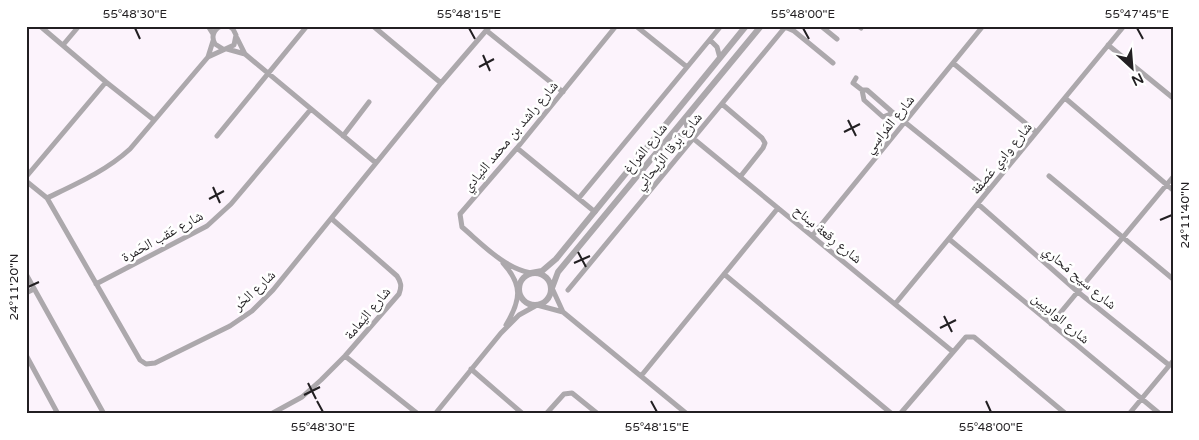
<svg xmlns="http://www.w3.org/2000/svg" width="1199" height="440" font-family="'Varela Round','Noto Naskh Arabic',sans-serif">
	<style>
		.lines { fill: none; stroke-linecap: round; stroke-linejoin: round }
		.minor { stroke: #aca8ac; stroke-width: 5 }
		.tertiary { stroke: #aca8ac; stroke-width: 6 }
		.ticks { fill: none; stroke: #221f22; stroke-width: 2 }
		.labels { text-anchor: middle; stroke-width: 5; stroke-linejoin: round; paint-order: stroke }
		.street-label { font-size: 14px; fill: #221f22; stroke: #fff }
		.neatline { fill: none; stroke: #221f22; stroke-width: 2 }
		.ticks-label { font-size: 12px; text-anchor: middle; fill: #221f22 }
	</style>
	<rect width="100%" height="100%" fill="#fcf3fc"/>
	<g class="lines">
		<path class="minor" d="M40,26L106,82L154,120
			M208,26L213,34
			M221,26C213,30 211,37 215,44L223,49
			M373,26L441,83
			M636,26L687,67
			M821,26L837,39
			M858,26L861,28
			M785,27L794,31L833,63
			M487,31L563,92
			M237,38L245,54
			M710,40L717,47L720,58
			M63,45L79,26
			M1108,45L1173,98
			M227,49L245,54L376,163
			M208,57L234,45L236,35L233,29L229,26
			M953,63L1036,132
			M856,78L853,83L862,90H867L891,111L989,190
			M862,90L864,100L883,117L893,113
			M1065,98L1173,190
			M722,104L762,138L765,143L763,148L740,177
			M685,119L689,135L952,351
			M217,136L307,26
			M343,136L369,102
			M671,136L689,135
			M517,148L595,212
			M1049,176L1173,279
			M26,177L106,82
			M26,181L47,198L140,360L146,364L155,363L230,326L252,311L273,290L441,83L490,26
			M47,198C76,184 106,171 130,149L208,57L213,41
			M579,198L721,26
			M978,204L1078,292L1169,365
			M812,236L983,26
			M949,239L1160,414
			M503,263C523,285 521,300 506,325
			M531,273C504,268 482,244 462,227L460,214L517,148L616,26
			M26,274L104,414
			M724,274L892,414
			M96,284L207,226L231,204L311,109
			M552,288L563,312
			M568,290L786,26
			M26,293L34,289
			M895,304L1124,26
			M1051,324L1173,177
			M26,355L58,414
			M345,356L418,414
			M471,369L523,414
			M641,376L778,208
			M271,414L302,397L321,380L345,356L399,294C402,286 401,282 397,276L332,219
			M435,414L501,333L519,315L537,305L563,312L687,414
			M546,414L564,394L572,393L598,414
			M900,414L966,337H974L1066,414
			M1129,414L1173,361
			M1172,414L1173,413"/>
		<path class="tertiary" d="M519 289a16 16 0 1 1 32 0a16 16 0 1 1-32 0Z
			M531,273L542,271L556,259L746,26
			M552,288L558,272L761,26"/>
	</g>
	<path class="ticks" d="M135,28L140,39M469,28L475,39M803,28L809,39M1137,28L1143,39M483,55L490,71M479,67L494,59M848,120L856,136M844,132L860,124M213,187L220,203M209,199L224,191M1160,220L1172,215M578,252L586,267M574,263L590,256M28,287L39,282M944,316L952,332M940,328L956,320M308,383L316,399M304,395L320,387M317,401L323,412M651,401L657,412M986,401L991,412"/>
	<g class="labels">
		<g class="street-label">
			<text transform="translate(889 124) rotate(-51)" y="5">شارع المَراسِي</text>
			<text transform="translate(510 136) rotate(-50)" y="5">شارع راشد بن محمد النيادي</text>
			<text transform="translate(645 148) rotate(-51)" y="5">شارع المَراغ</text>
			<text transform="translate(668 151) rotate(-50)" y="5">شارع بَرقا الرِّيحانِي</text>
			<text transform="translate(1001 158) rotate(-51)" y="5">شارع وادِي عَصفة</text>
			<text transform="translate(828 234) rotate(39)" y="5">شارع رِقعة سِناح</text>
			<text transform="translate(162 236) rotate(-29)" y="5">شارع عَقب الحَمرة</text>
			<text transform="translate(1080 277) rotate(40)" y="5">شارع سيح مَحاري</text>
			<text transform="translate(254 290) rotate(-43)" y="5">شارع الحُر</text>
			<text transform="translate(367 313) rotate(-50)" y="5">شارع اليَمامة</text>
			<text transform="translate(1061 318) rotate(40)" y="5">شارع الوادِيين</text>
		</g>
	</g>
	<rect width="1199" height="440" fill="none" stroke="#ffffff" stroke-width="55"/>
	<g transform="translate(1132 68) rotate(154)" stroke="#ffffff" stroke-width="4" paint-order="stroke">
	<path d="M0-4L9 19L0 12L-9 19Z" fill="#221f22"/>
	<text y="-8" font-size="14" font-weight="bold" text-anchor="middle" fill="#221f22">N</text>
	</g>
	<rect x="28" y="28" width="1144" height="384" class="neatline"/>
	<g class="ticks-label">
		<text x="135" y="18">55°48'30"E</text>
		<text x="469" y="18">55°48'15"E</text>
		<text x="803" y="18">55°48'00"E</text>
		<text x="1137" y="18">55°47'45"E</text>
		<text transform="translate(1185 215) rotate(-90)" y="4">24°11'40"N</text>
		<text transform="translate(14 287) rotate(-90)" y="4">24°11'20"N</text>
		<text x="323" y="431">55°48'30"E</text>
		<text x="657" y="431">55°48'15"E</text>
		<text x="991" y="431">55°48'00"E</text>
	</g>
</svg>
